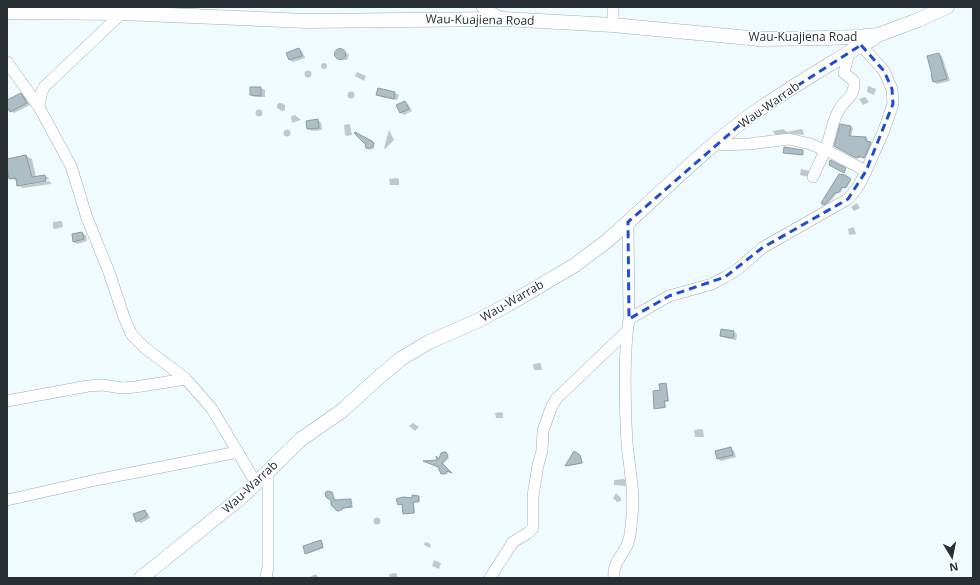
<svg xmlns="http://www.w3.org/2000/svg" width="980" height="585" font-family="'Open Sans',sans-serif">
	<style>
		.shadow { fill: #0003 }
		.building { fill: #adbec5; stroke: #8b9ca3 }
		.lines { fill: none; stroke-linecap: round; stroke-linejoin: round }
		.minor-casing { stroke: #9daeb5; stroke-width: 12 }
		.major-casing { stroke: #9daeb5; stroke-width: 15 }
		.minor { stroke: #fff; stroke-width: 11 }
		.major { stroke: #fff; stroke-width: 14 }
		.marked { fill: none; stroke: #1d4ed8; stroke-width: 3; stroke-dasharray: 8 5; stroke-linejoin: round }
		.labels { text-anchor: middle; stroke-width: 3; stroke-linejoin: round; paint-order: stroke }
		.street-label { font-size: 12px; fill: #282f32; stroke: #fff }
	</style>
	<rect width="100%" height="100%" fill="#f0fbff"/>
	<path class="shadow" d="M299,49L302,51L305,58L293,62L290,60Z
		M342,50L349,55L347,60H343L337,57L336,53L337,51Z
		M939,54L942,56L950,81L937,84L934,82Z
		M321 66a3 3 0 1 1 6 0a3 3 0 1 1-6 0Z
		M304.5 74a3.5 3.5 0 1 1 7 0a3.5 3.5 0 1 1-7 0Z
		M357,72L366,76L364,81L355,76Z
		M868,86L876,89L874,95L867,92Z
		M251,88H261L265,90V97H255L251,95Z
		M347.5 95a3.5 3.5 0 1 1 7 0a3.5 3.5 0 1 1-7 0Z
		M395,93L399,95L397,100L381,97L378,94Z
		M20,94L24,96L30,105L14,113L10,111L7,104V101Z
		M865,97L869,102L863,105L859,99Z
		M404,102L408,104L412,111L404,115L401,113L397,106Z
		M279,103H281L285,105V110L282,111L277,108V105Z
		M255.5 113a3.5 3.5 0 1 1 7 0a3.5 3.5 0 1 1-7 0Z
		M295,115L301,120L292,123L291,116Z
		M318,120L321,123L322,130L312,131L308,129Z
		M349,124L350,125L352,135L347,136L345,135L344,125Z
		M851,127L853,128L851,138H866L868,139V142L872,144L866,158L860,156V158H858L835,146Z
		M783,129L787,132L801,129L803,130L804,135L787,133V134L777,136L774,133L773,131Z
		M283.5 133a3.5 3.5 0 1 1 7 0a3.5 3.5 0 1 1-7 0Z
		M389,130L394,140L385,149L384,148Z
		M374,143V148L372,149L369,148Z
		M26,156L32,159L36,177L45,176L50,179L21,184V186L50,181L51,184L23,188L18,185L17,181L10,178L7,161Z
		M801,169L810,171L808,177L800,175Z
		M844,176L851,180L847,188L844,187L840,193L838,192L828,204L826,205L823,203Z
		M397,178L399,179V185H390L389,179Z
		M857,203L860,208L854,211L851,207Z
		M61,221L62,222L63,227L55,229L53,228V222Z
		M853,227L854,228L856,234L850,235L849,234L848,229Z
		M82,233L86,235L87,241L77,244L74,242Z
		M734,332L737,334L736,340L725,338L721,336Z
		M540,363L541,364L542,370H534L533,364Z
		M666,384L667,385L669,401L665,402L666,408L657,409L655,408L661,391Z
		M501,412L503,413V418H496L495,413Z
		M413,423L419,427L415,431L409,426Z
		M701,429L703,430L704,437H695L694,430Z
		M731,448L734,451L736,457L721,461L718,459Z
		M575,452L581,457L583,463L568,466L567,465Z
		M446,454L449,458L443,464L451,472L449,471L447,474H443L440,461Z
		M624,479L625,480L626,486L614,485V480Z
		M331,493L333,494L336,501H352L353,508H345L341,511L337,510Z
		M616,493L621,498V501L617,502L613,498Z
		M419,497H420V502H414L415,513H404L403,505H398Z
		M145,511L148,513L150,518L141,523L137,521Z
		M373.5 521a3.5 3.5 0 1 1 7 0a3.5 3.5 0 1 1-7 0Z
		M321,542L324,548L307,554L306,553Z
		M425,542L429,543L431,545L430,548L424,545Z
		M434,560L441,563L439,569L432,566Z
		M395,573L397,574V578H390L389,574Z
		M316,574L319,578H312L311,576Z"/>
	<path class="building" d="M299,48L302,56L289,60L286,53Z
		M334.5 54a5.5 5.5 0 1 1 11 0a5.5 5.5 0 1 1-11 0Z
		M939,53L947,79L933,82L931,75H932L927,56Z
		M250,87H261V96L250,95Z
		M378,88L395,92L394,99L376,95Z
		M21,93L27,103L10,112L7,107V100Z
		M405,101L409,109L400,113L396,105Z
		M318,119L319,128L307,129L306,121Z
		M840,124L851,126L849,136L866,137V141L871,142L864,158L858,156V158L854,157L834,146Z
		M355,132L372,141L374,143L373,147L370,149L366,148L365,144L354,133Z
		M784,147L803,150V155L783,153Z
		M26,155L32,177L45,175L46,181L17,186L16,178L9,179L7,169V159Z
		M830,160L846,168L844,173L829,165Z
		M839,174L845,175L851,179L845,188L842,187L838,193L836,192L824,205L821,203Z
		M82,232L84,239L73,242L72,234Z
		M721,329L734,331L733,338L720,336Z
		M666,383L668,401H664L665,407L654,409L653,391L660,390L659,384Z
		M731,447L733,455L717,459L715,451Z
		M574,451L580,455L582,463L565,466Z
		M444,452H446L448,456L442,463L452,473L447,471L445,474H441L438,467L423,461L437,460L436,456L439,459L441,453Z
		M327,491L332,492L334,500L351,499V507L343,508L339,511H337L331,505V501L326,497L325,493Z
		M412,495L419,496L418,502H413L414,513L403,514L402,504L398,505L396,499L403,497L412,498Z
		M145,510L147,516L136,522L133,514Z
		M321,540L323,547L305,554L303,546Z"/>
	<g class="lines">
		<g class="minor-casing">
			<path id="minor" d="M482,7L503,19
				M613,7V25
				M7,62L39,107L71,166L87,218L109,272L125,320L132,335L145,348L186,379L212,409L256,483
				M39,107L41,94L44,87L122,13
				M714,145L749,144L789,139L810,144L830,152L866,171
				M813,177C817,167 822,158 826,148C831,135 832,120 840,108C847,97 855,97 854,81L844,73L849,52
				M629,319L669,296L712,284L725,277L738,269L762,248L848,199L858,187L866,171L884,130L893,104L892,89L884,71L861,45
				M7,401L88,386L103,385L122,388L135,387L186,379
				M7,500L96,480L238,452
				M266,578L268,566V471
				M490,578L513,542L528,533L533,528V496L538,465L542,451L543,431L551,408L556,399L626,332
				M614,578C612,563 623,556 628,543C631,535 631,524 632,516C635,492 629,467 627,443C625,406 623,356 629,319L628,222"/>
		</g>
		<g class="major-casing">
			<path id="major" d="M7,12L122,13L306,21L503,19L613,25L760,39L826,38L855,37L878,35L918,20L947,7
				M141,578L244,495L300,440L343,410L379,377L402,358L429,342L477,321L509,304L575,265L607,241C654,200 700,152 751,115C786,90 824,68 861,45L873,39"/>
		</g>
		<use href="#minor" class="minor"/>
		<use href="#major" class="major"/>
	</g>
	<path class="marked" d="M861,45L884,71L892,89L893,104L866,171L848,199L762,248L725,277L669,296L629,319L628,222L750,116Z"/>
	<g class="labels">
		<g class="street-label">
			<text transform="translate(480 20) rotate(1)" y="4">Wau-Kuajiena Road</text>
			<text x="803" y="41">Wau-Kuajiena Road</text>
			<text transform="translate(769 105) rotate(-35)" y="4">Wau-Warrab</text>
			<text transform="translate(512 301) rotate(-30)" y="4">Wau-Warrab</text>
			<text transform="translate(250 487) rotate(-43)" y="4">Wau-Warrab</text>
		</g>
	</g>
	<rect width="980" height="585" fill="none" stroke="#282f32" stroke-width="16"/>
	<g transform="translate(952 557) rotate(170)" stroke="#ffffff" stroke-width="3" paint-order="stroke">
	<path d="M0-3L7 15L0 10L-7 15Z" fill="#282f32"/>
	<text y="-6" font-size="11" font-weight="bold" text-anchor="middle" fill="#282f32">N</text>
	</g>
</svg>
